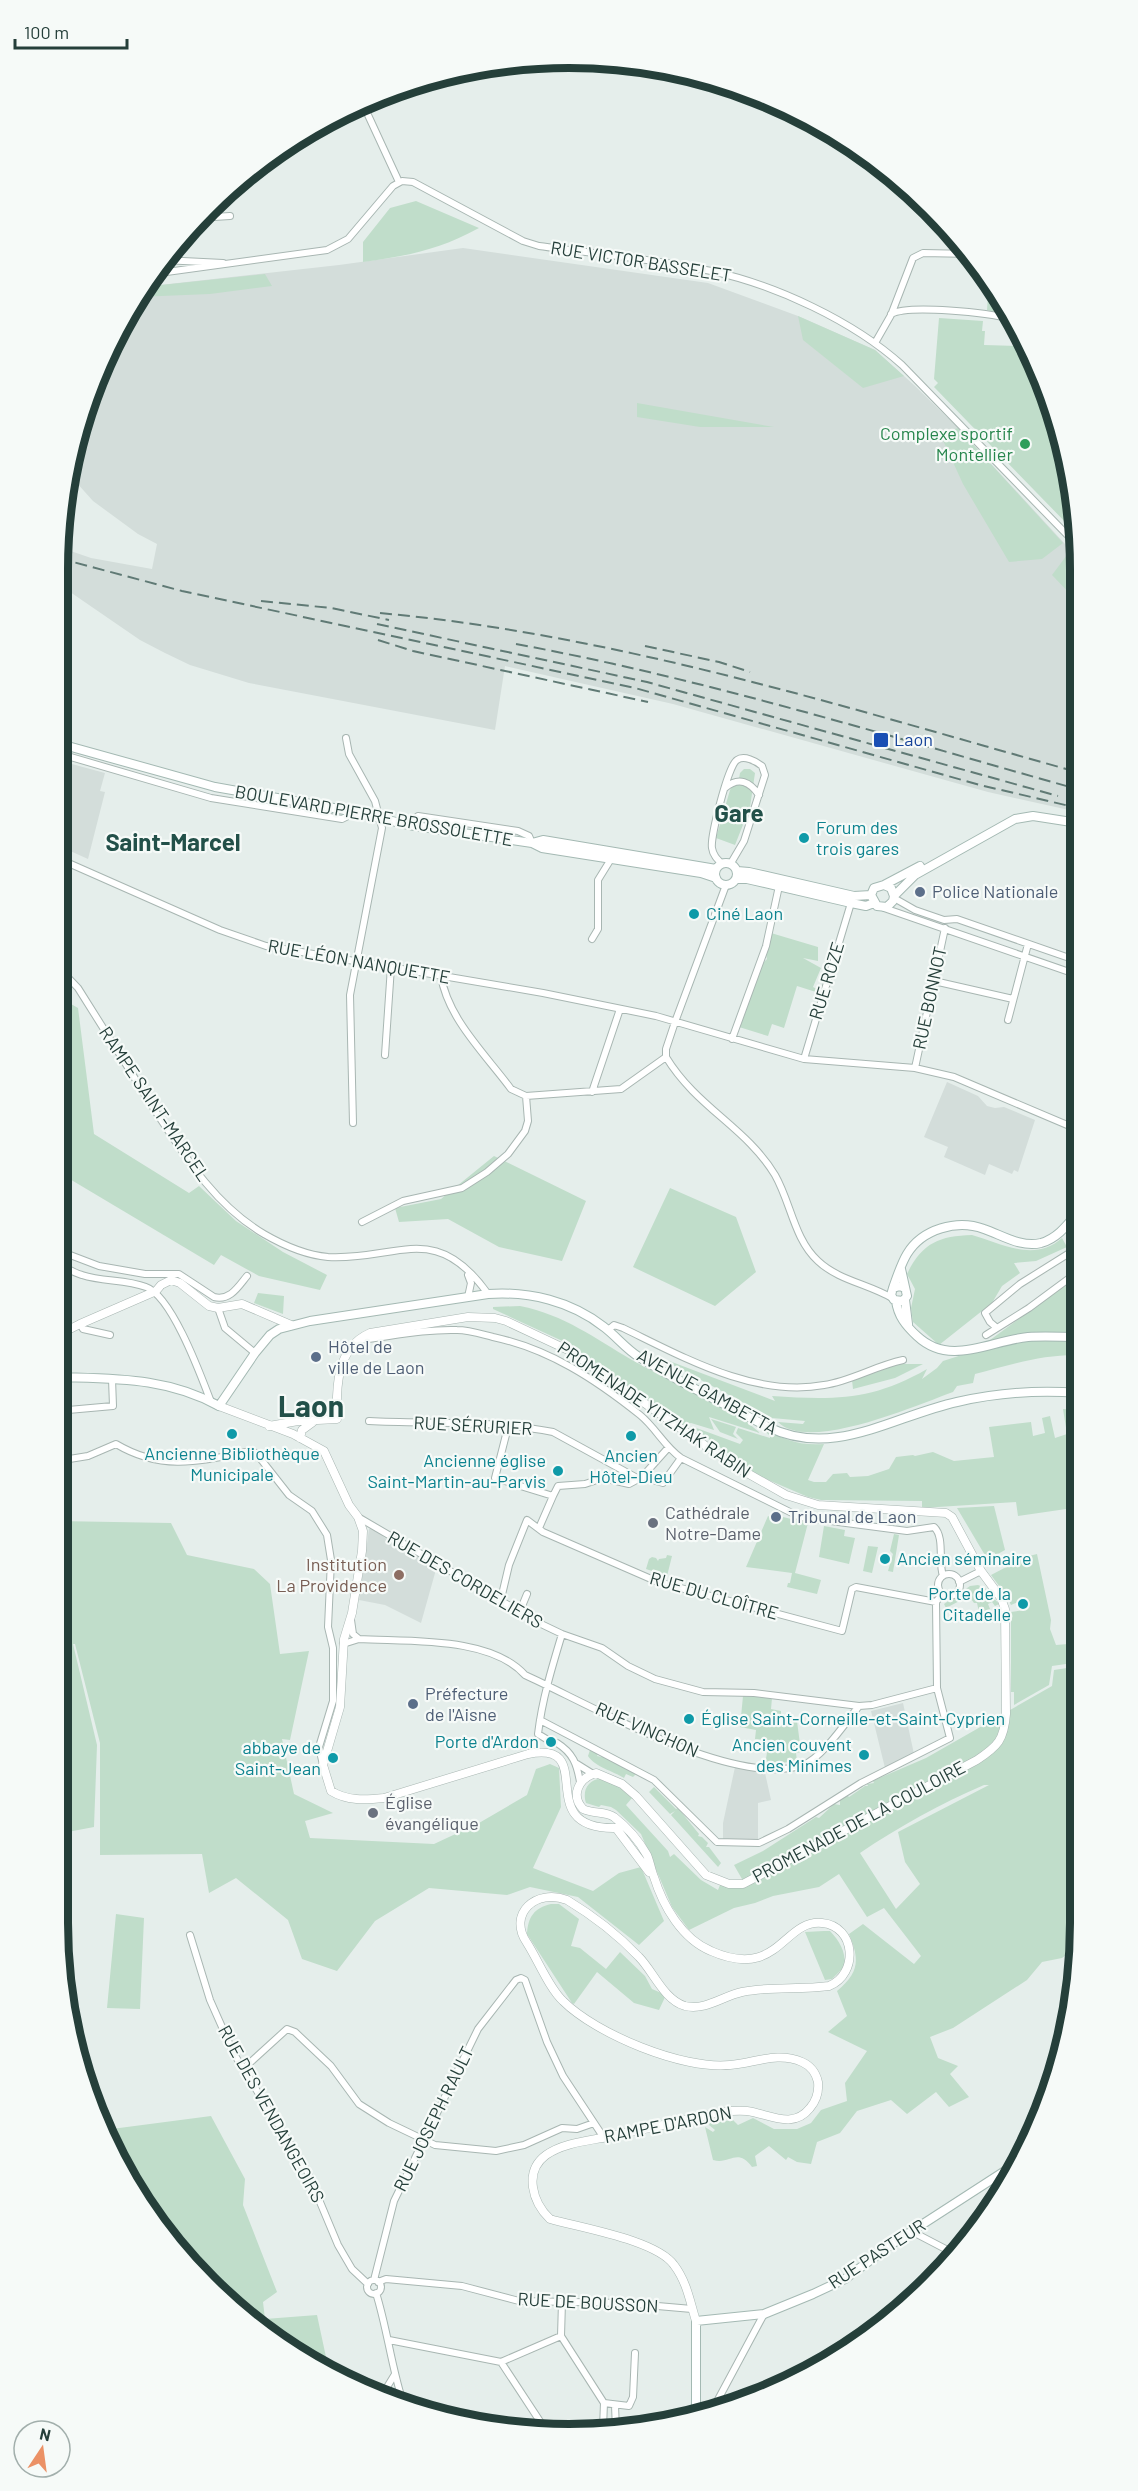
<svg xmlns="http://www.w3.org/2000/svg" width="1138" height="2491" font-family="Barlow,sans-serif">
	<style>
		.built { fill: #d3ddda }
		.green { fill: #c0ddca; fill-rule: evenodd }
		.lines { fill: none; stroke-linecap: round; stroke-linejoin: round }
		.minor-casing { stroke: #a8b6b2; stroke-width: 8 }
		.tertiary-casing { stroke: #a8b6b2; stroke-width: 9 }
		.secondary-casing { stroke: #a4b9b3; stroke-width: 10 }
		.minor { stroke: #fff; stroke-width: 6 }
		.tertiary { stroke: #fff; stroke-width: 8 }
		.secondary { stroke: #fff; stroke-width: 8 }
		.rail { stroke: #607a75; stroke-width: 2; stroke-dasharray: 12 6; stroke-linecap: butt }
		.leisure-dot { fill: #2e9e5b; stroke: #f6faf8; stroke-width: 2 }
		.transit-dot { fill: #1a4fb4; stroke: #f6faf8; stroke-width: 2 }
		.culture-dot { fill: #0f9aa8; stroke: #f6faf8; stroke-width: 2 }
		.service-dot { fill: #5c6f8a; stroke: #f6faf8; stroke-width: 2 }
		.worship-dot { fill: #6b7280; stroke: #f6faf8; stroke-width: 2 }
		.education-dot { fill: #8d6e63; stroke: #f6faf8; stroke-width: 2 }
		.labels { text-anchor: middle; stroke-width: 4.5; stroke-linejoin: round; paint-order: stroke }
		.street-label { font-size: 18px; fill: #253f3a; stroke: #f6faf8 }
		.leisure-label { font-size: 18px; fill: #27864d; stroke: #f6faf8; text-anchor: end }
		.transit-label { font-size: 18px; fill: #164399; stroke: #f6faf8; text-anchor: start }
		.culture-label { font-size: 18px; fill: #0d838f; stroke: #f6faf8; text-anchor: end }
		.service-label { font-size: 18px; fill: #4e5e75; stroke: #f6faf8; text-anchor: start }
		.worship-label { font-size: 18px; fill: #5b616d; stroke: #f6faf8; text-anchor: start }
		.education-label { font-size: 18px; fill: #785e54; stroke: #f6faf8; text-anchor: end }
		.district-label { font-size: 24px; font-weight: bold; fill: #225049; stroke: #f6faf8 }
		.town-label { font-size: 30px; font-weight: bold; fill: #225049; stroke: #f6faf8 }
		.rim { fill: none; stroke: #253f3a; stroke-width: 8 }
	</style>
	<rect width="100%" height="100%" fill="#e5eeeb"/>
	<path class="built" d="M463,248L708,283L798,316L875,350L914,385L958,428L1077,557L1078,812L988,792L673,704L505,666L495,730L249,683L190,665L165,653L140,640L57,583L59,547L91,558L152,569L157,544L138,534L93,501L67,472L96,373L142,287L339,265Z
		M57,760L105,773L100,791L105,792L88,859L57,845Z
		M947,1082L978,1096L987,1106L995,1108L1004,1107L1035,1120L1018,1172L1014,1170L1012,1174L989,1164L985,1175L944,1157L948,1147L924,1137Z
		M373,1528L385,1538L437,1566L421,1623L385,1605L359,1600L369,1529Z
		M903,1703L914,1754L885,1768L871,1711Z
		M735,1767L765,1773L771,1800L758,1803V1840H723V1823Z"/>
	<path class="green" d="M416,201L479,228C439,250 407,256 363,262V242L390,208Z
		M265,274L272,286L210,294L137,297L142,287Z
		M989,281L1009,316L987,310Z
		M798,316L875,350L904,376L863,388L803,340Z
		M939,318L983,321L982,331H985L984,345L1022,346L1023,341L1042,373L1077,502V530L1070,527L934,387L938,383L934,379Z
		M637,403L774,427H700L637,417Z
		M958,428L1063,543L1042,559L1009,562L963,484L940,434Z
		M1070,551L1077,557V601L1052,575Z
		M744,769H750L755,773L750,807L735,845L716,838L730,790L733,785L738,784L740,773Z
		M771,933L818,947V961L803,958L821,968L813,987L817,989L816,992L797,986L784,1028L772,1024L768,1036L739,1027L763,963L767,959L766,955Z
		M57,996L78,1008L94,1134L189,1193L199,1186L236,1221L283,1252L327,1275L320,1290L259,1276L221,1255L214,1265L68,1178L57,1174Z
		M494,1156L586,1201L562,1261L499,1247L448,1219L399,1222L395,1208L441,1199Z
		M670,1188L736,1217L756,1272L715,1306L633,1267Z
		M972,1235C1001,1243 1034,1263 1062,1238L1067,1247L1036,1261L1014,1263L1020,1273L1002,1286L992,1303L939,1345L913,1322L911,1308L915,1289L907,1274C922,1243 939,1236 972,1235Z
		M1079,1275V1355C1044,1354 1009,1365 975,1374L973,1383L957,1386L953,1392C917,1405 808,1453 778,1422L803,1424L805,1421L772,1418L656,1356L775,1401L772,1396C833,1400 872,1401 927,1369L922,1379L937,1368L943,1361L965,1354L990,1340Z
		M258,1293L284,1296L283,1314L254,1303Z
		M520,1306C565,1315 594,1338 632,1360C670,1381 709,1400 747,1422L760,1433L709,1417L714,1430L691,1423L684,1425L569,1344L493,1309V1307Z
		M896,1364H923L895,1378L853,1389L852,1380Z
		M1063,1409L1079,1410L1080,1507L1018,1516L1016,1502L922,1508V1501L821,1500L808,1497L759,1476L691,1426L740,1444L743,1440L736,1433L738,1428L770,1438V1436L762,1428C783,1439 799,1446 824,1444L808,1480L814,1482H826L833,1474L847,1473L850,1477L868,1476L889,1469L896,1457L913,1455L915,1456L933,1452L954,1461L994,1457L989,1427L1031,1422L1033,1436L1045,1433L1042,1418L1050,1416L1055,1438L1067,1434Z
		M711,1419L736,1427L733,1434L738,1439L720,1432Z
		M994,1506L1005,1550L996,1555L994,1552L989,1554L992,1559L989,1562L957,1508Z
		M768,1516L779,1522L783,1517L808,1523L795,1573L821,1580L817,1594L787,1587L788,1583H790L792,1573L746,1567Z
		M57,1521L171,1523L187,1555L254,1569L270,1584L280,1654L309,1651L290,1740L282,1739L294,1794L333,1813L305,1821L310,1838L434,1844L479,1823L527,1795L536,1769L550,1764L559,1768L561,1807L533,1868L593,1891L619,1873L641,1867L664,1921L639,1945L578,1897L530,1887L507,1895L429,1888L375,1921L337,1971L302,1959L288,1920L236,1878L209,1893L202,1854L100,1855V1743L75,1644H73L97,1745L94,1827L57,1834Z
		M824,1526L845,1530L844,1536L855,1538L849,1564L819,1557Z
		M894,1534L899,1535L893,1572L888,1571L893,1554L890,1551Z
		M868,1546L878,1547L872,1573L863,1571Z
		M1037,1554L1051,1620L1050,1629L1056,1645L1068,1644L1080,1650V1662L1052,1666L1049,1685L1014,1705V1692H1011V1612L1024,1610L1021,1599L1018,1600V1602L1011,1605L1008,1599L1010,1590H1008L1005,1594L991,1575L1012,1564L1013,1560Z
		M667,1555L672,1556L667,1576L646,1569L649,1559L652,1557L656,1558L658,1561L659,1559L666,1558Z
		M978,1585L985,1588L999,1604L995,1606L992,1602L988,1604L990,1609L987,1610L977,1623L975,1614L979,1612L977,1603H974L969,1596L946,1608L944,1604L970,1586Z
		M1080,1666V1936L1075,1935L1073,1950L1062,1958L1042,1962L1027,1980L953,2028L930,2037L938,2058L958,2066L950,2074L969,2097L949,2107L936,2092L907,2114L891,2100L857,2111L840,2133L817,2142L811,2164L797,2162L788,2157L786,2160L769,2146L755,2156L757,2166L752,2167C737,2147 730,2165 713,2160L705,2127L713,2132L715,2130L709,2125L710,2123L733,2120L738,2125L753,2118L774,2129H797L811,2123L821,2110L847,2101L845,2083L867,2051L828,2032L847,2016L837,1991C859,1973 860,1960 849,1934L863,1924L914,1964L921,1956L884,1908L867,1917L839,1874L819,1887L773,1896L755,1903L734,1908L689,1930L672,1907L641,1834L616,1810L611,1807L601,1805L599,1807L586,1803C584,1797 584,1789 589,1784C602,1770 621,1789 632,1798L626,1805L668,1851L670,1857L674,1854L701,1880L718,1890L720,1885L746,1886L734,1865L763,1851L816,1817L819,1818L834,1804L840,1805V1800L847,1795L849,1797L865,1786H868L867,1784L874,1783L873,1781L877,1779L926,1758L1052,1686L1054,1670ZM984,1785H989L898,1832L905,1862L920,1884L896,1909L860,1853C900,1826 940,1804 984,1785Z
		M743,1696L772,1698L771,1709L781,1711V1718L797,1721L801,1752L796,1753L797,1761L765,1765L769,1740L755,1739L756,1730L740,1727Z
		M590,1750L598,1754L597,1756L608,1758L607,1760L610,1759L637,1773L633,1777L626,1774L624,1778C613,1771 595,1767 588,1756Z
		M654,1787L676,1809L678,1808L699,1834L698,1836L702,1837L708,1843L706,1847H709L721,1863L718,1867L671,1815L675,1811L670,1814L649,1792Z
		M551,1904H559L579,1919L571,1946L580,1948L606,1969L620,1952L645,1976L652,1989L666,1995L659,2010L634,2003L597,1972L574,2004L572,2003L527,1934C528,1917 534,1908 551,1904Z
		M116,1914L144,1918L140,2009L107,2008Z
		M824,1931H830C840,1942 845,1950 845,1966L832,1979L825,1980L805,1932Z
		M211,2116L245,2179L243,2205L277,2292L263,2302L265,2319L317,2315L326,2357L320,2368L313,2365L184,2259L125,2178L104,2130Z"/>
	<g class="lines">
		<g class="minor-casing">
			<path id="minor" d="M362,102L399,182
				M198,218L230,216
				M163,260L223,263
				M152,274L327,250L348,239L393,186L402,181L413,182L523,241L539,246C597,254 655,259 711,271C776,285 853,321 902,365L1077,545
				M891,314C909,304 989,313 1011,319
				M875,343L891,315L913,258L923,253L972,254
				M346,738L349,754L375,801L382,828L350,995L353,1123
				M57,753L211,798L342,819L356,812
				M725,788C739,776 750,782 759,795
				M408,825L418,816L518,831L529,836L532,843
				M57,858L220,930L266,946L543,993L656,1016L804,1059L915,1068L954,1077L1079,1130
				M722,864C717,859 713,855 712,848C710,838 728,765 737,760C744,755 756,761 762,766L765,775L744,841L731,863
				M894,898L915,910L944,920L957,919L1078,961
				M884,908L1078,975
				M592,939L598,929V880L611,859
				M57,966L78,988C104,1029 130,1071 156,1112C186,1158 215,1205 264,1234C283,1245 305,1255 328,1257C398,1261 435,1219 488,1294
				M441,976C448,1019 486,1055 511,1089L526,1096L621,1089L666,1057
				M934,981L1013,999
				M1008,1020L1028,944
				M732,1039L766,946L779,886
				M385,1055L391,967
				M666,1057C697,1108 746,1127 775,1175C791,1203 794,1239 818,1261C838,1280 868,1284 892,1298
				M666,1057V1049L675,1022L726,885
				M804,1059L851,903
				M915,1068L945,928
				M592,1092L620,1009
				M362,1222L403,1201L462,1188L487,1172L508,1154L525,1131L528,1121L526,1096
				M57,1250L99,1266L145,1274H179L214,1297C230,1301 238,1287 247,1276
				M57,1263C65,1267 74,1273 82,1275C103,1282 125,1279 146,1287C172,1296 201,1376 211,1402
				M468,1297L471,1283L468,1275
				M218,1308L225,1328L255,1353
				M80,1324L83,1329L110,1335
				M997,1328L990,1322L985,1313L1020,1284L1079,1247
				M608,1330L614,1325L623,1328C683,1357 755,1398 824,1385C851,1381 875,1366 903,1360
				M986,1335L1029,1308L1079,1271
				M361,1340C393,1336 425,1329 457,1330C469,1330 481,1334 493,1337C549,1349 595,1379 640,1415C656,1428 664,1446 681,1458L663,1483L642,1477L629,1484L603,1478L585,1484L558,1486L553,1496L495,1478L508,1427
				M57,1411L113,1406L112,1379
				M369,1421C429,1424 493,1420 553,1432L637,1478
				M681,1458L800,1517L907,1531L934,1527C945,1537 938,1562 943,1576
				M57,1461L88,1456L116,1444C163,1472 201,1461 251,1451L256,1453L289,1495L312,1511L327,1535L331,1560L328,1627L333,1648V1701L319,1747L323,1765
				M642,1477L668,1448
				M358,1517L539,1623L562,1634L602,1648L628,1666L655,1679L703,1692L754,1693L859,1706
				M539,1528L553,1496
				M938 1585a11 11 0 1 1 22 0a11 11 0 1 1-22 0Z
				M959,1582L981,1571
				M501,1599L509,1565L527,1520L543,1532L658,1582L842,1631L852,1589L856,1587L936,1602
				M520,1611L527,1594
				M351,1620L353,1634L359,1639
				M343,1644L359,1639C408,1642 490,1636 525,1675C589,1704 735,1789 803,1765C822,1758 846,1722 859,1706L872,1705L937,1688
				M540,1720L654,1780L717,1842L759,1843L788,1829L861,1783L950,1738L937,1688L936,1602L942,1594
				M548,1740L538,1734C542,1700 552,1667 562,1634
				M557,1743C573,1753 577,1764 580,1782
				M577,1764L593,1774
				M190,1935L210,2000L234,2054L307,2171L338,2245L352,2269L368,2284
				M243,2069L287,2029L295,2032L331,2066L359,2104L389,2123L435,2145L496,2151L524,2145L562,2128L577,2129L594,2123
				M911,2231L957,2255
				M374,2280L394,2201L478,2029L516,1980L521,1978L525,1980L547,2042L563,2076L604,2138
				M367 2287a7 7 0 1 1 14 0a7 7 0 1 1-14 0Z
				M378,2282L386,2279L462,2286L519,2301L623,2303L692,2309
				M376,2293C387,2328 391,2364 402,2399
				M562,2302L561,2336L604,2403L629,2406L633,2397L635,2353
				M389,2340L501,2362L561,2336
				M501,2362L547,2432
				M384,2392L395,2374
				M615,2406L616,2429
				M714,2407L764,2314
				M597,2431L603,2428L604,2403"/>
		</g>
		<g class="tertiary-casing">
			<path id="tertiary" d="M57,1330L70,1329L80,1324L156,1291L161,1285L171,1280L180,1283L209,1306L218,1308L242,1304L291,1325
				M219,1406L293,1434L324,1451L349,1505L358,1517L363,1531L362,1551L352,1613L344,1639L340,1707L323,1765L331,1791C347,1801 365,1800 384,1798L528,1754C601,1740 529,1830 616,1828
				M269,1426L298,1421L337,1419C336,1388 336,1348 370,1333L468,1317L495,1318L506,1321L570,1351L733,1465L786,1495L818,1505L946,1513L952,1517L981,1571L1001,1598L1005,1609L1006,1714C1004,1740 998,1746 977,1760L743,1884H729L706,1875L636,1796L622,1784L596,1773C579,1778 570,1795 583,1809C593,1814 605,1811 614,1817C627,1827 639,1841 647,1855C650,1862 651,1870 654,1877C663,1906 682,1939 711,1951C779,1981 783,1919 822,1923C856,1926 859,1974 829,1986C800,1990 770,1986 742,1992C723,1996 705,2011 685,2006C664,2000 653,1971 639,1957C618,1935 592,1915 567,1900C536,1888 507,1914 527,1943C538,1960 549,1988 563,2001C596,2034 683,2070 730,2065C755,2063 778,2051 802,2062C811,2066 816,2073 818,2082C819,2092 816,2101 810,2108C793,2130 769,2114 747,2111C738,2110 729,2111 720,2112C683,2121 645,2129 607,2137C587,2141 563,2143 546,2155C523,2172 533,2203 550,2219C581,2228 656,2240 674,2265C687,2282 690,2302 696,2321
				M300,1438L302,1430L313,1422
				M616,1828L649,1872"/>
		</g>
		<g class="secondary-casing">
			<path id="secondary" d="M57,743L215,787L356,812L408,825L532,843L542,848L701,873L716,878
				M532,843L543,840L716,869
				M715 874a11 11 0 1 1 22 0a11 11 0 1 1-22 0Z
				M737,871L749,872L854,896L871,895
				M736,879H747L851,903L866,906L874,903
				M884,885L920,866
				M894,896L891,888L884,885L874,888L871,895L877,906L887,907L893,901L894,896L915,875L1015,819L1033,816L1078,823
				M901,1269L907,1296L903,1301L894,1300L891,1295L893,1288L900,1286L905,1288
				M893,1288C897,1277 901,1264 907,1254C922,1229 957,1219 984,1229C1002,1235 1021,1248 1041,1243C1058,1238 1068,1224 1079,1211
				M905,1300L908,1324
				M896,1301C898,1316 906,1326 917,1336C950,1367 989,1341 1028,1337C1044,1336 1062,1337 1079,1337
				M57,1377C115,1379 166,1377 219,1406L255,1353L270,1335L279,1329L310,1321L488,1294C529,1291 571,1301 604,1327C616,1336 626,1349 639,1357C680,1383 725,1404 768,1427C834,1459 893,1416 957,1402C996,1393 1040,1390 1079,1393
				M696,2414V2321L764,2314L813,2294L845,2279L892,2244L1011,2167"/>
		</g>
		<use href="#minor" class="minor"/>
		<use href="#tertiary" class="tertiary"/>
		<use href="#secondary" class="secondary"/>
		<path class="rail" d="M58,558L182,591L635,688L980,785L1078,808
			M261,601L331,608L389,620
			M380,613C619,635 847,708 1077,772
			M377,624L647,682L1058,796
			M378,640L413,651L648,702
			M516,644C706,679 891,737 1077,789
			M645,646L719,662L750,672"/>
	</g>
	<circle class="leisure-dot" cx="1025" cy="444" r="6"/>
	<rect class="transit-dot" x="873" y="732" width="16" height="16" rx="3"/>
	<g class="culture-dot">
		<circle cx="804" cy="838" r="6"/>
		<circle cx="694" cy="914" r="6"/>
		<circle cx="232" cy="1434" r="6"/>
		<circle cx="631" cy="1436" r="6"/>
		<circle cx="558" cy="1471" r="6"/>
		<circle cx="885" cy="1559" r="6"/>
		<circle cx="1023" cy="1604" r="6"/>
		<circle cx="689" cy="1719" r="6"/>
		<circle cx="551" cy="1742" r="6"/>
		<circle cx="864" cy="1755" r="6"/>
		<circle cx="333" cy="1758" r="6"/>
	</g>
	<g class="service-dot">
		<circle cx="920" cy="892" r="6"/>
		<circle cx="316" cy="1357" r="6"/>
		<circle cx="776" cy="1517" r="6"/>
		<circle cx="413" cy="1704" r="6"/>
	</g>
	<g class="worship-dot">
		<circle cx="653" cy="1523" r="6"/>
		<circle cx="373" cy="1813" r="6"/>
	</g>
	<circle class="education-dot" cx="399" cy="1575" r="6"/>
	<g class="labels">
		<g class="street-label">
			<text transform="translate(641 262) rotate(9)" y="6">RUE VICTOR BASSELET</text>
			<text transform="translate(374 816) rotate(10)" y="6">BOULEVARD PIERRE BROSSOLETTE</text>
			<text transform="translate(359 962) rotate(10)" y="6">RUE LÉON NANQUETTE</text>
			<text transform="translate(827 981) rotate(-73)" y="6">RUE ROZE</text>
			<text transform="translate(930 998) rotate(-78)" y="6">RUE BONNOT</text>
			<text transform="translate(154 1104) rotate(56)" y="6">RAMPE SAINT-MARCEL</text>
			<text transform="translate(707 1392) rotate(29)" y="6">AVENUE GAMBETTA</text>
			<text transform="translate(654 1410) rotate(34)" y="6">PROMENADE YITZHAK RABIN</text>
			<text transform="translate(473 1426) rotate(3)" y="6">RUE SÉRURIER</text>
			<text transform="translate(465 1580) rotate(30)" y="6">RUE DES CORDELIERS</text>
			<text transform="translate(714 1596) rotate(16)" y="6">RUE DU CLOÎTRE</text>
			<text transform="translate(647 1730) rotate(24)" y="6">RUE VINCHON</text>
			<text transform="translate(859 1822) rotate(-28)" y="6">PROMENADE DE LA COULOIRE</text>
			<text transform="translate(271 2114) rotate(61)" y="6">RUE DES VENDANGEOIRS</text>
			<text transform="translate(434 2119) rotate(-64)" y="6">RUE JOSEPH RAULT</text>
			<text transform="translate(668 2125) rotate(-11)" y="6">RAMPE D'ARDON</text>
			<text transform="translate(877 2254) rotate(-33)" y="6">RUE PASTEUR</text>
			<text transform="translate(588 2303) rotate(3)" y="6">RUE DE BOUSSON</text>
		</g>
		<g class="leisure-label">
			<text x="1013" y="440">Complexe sportif<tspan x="1013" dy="21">Montellier</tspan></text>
		</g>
		<g class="transit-label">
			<text x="894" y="746">Laon</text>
		</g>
		<g class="culture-label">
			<text x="816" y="834" text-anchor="start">Forum des<tspan x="816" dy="21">trois gares</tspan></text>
			<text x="706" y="920" text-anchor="start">Ciné Laon</text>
			<text x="232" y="1460" text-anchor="middle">Ancienne Bibliothèque<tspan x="232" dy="21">Municipale</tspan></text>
			<text x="631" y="1462" text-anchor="middle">Ancien<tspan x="631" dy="21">Hôtel-Dieu</tspan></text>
			<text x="546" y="1467">Ancienne église<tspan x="546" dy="21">Saint-Martin-au-Parvis</tspan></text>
			<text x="897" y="1565" text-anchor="start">Ancien séminaire</text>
			<text x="1011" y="1600">Porte de la<tspan x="1011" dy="21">Citadelle</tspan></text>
			<text x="701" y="1725" text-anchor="start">Église Saint-Corneille-et-Saint-Cyprien</text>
			<text x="539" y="1748">Porte d'Ardon</text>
			<text x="852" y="1751">Ancien couvent<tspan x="852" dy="21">des Minimes</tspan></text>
			<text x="321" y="1754">abbaye de<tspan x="321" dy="21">Saint-Jean</tspan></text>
		</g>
		<g class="service-label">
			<text x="932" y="898">Police Nationale</text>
			<text x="328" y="1353">Hôtel de<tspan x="328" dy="21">ville de Laon</tspan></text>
			<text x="788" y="1523">Tribunal de Laon</text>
			<text x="425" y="1700">Préfecture<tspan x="425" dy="21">de l'Aisne</tspan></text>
		</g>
		<g class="worship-label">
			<text x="665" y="1519">Cathédrale<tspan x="665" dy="21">Notre-Dame</tspan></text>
			<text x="385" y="1809">Église<tspan x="385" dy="21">évangélique</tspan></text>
		</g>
		<g class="education-label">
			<text x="387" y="1571">Institution<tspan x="387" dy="21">La Providence</tspan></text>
		</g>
		<g class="district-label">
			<text x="739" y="822">Gare</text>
			<text x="173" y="851">Saint-Marcel</text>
		</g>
		<g class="town-label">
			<text x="311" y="1417">Laon</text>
		</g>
	</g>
	<path d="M0 0H1138V2491H0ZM569 68H569A501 501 0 0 1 1070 569V1923A501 501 0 0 1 569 2424H569A501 501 0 0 1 68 1923V569A501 501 0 0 1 569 68Z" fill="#f6faf8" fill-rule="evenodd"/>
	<path class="rim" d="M569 68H569A501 501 0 0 1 1070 569V1923A501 501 0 0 1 569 2424H569A501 501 0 0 1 68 1923V569A501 501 0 0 1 569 68Z"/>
	<g transform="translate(42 2449) rotate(13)"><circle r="28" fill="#f6faf8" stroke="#a2afac" stroke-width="1.5"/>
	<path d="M0-4.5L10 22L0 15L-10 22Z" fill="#eb9166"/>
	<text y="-9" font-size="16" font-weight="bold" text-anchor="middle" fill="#253f3a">N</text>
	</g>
	<path d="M15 39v9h112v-9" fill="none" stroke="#253f3a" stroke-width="3"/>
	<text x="24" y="39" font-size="18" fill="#253f3a" stroke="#f6faf8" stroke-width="4.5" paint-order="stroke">100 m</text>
</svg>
